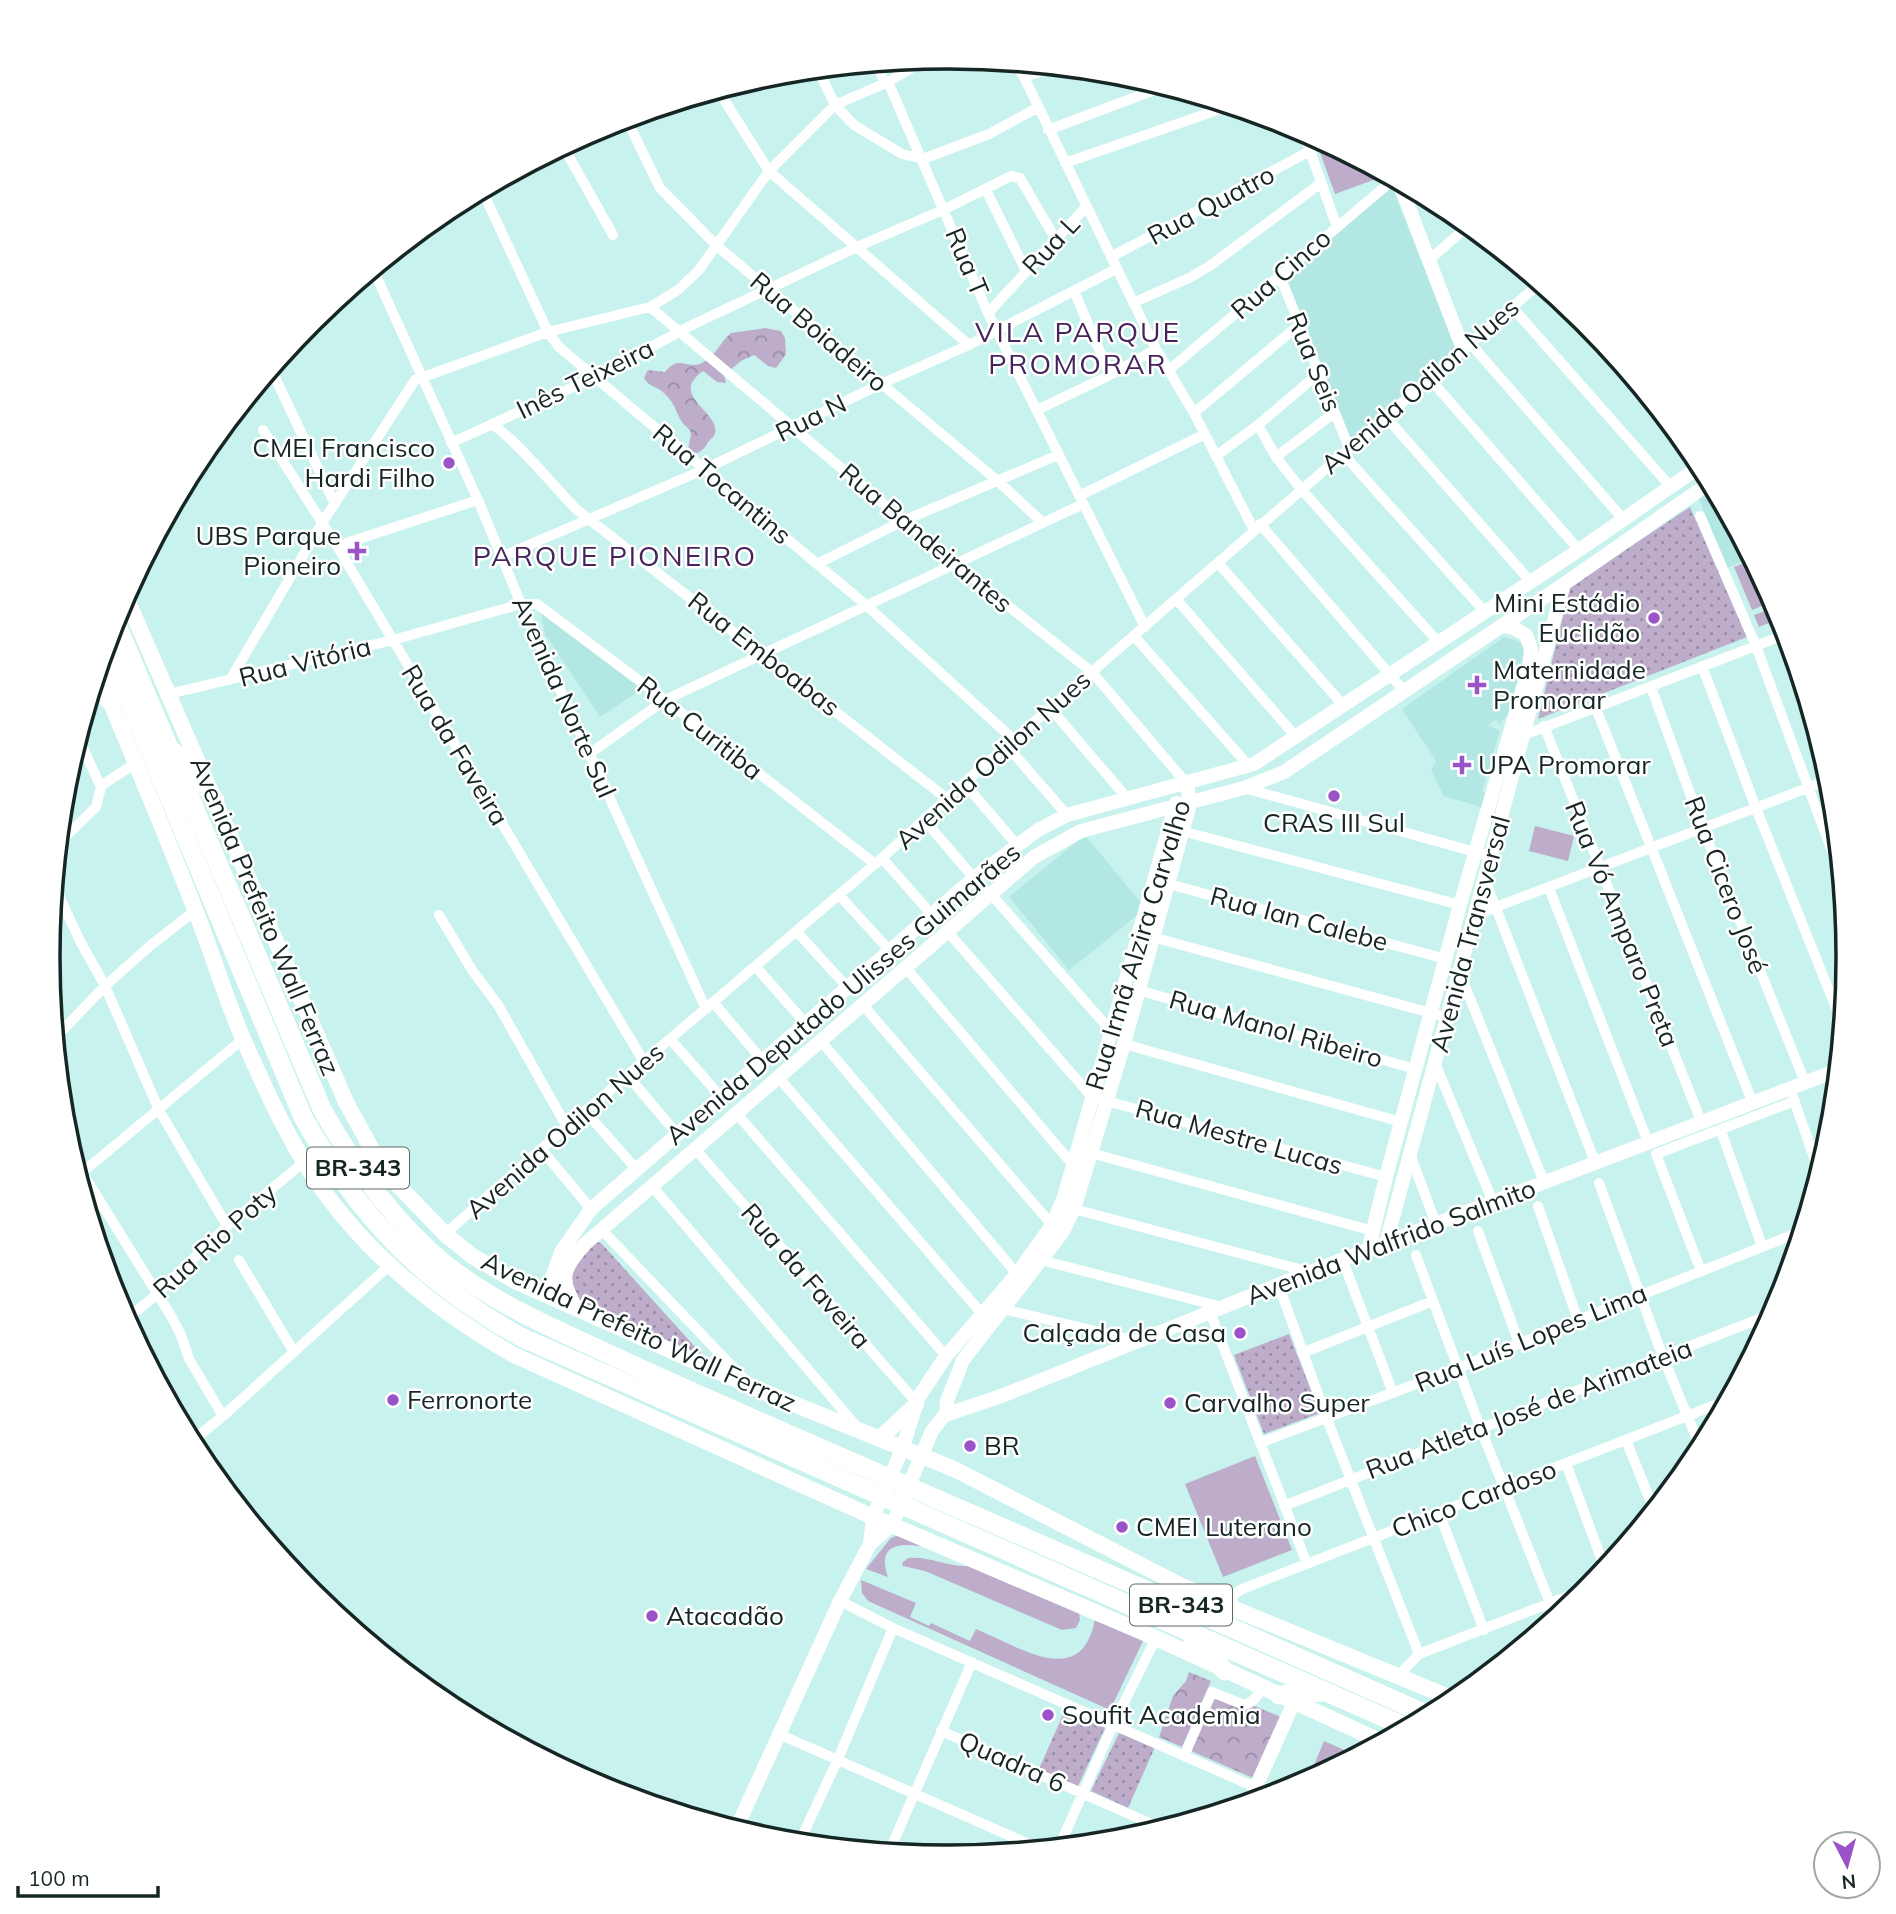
<svg xmlns="http://www.w3.org/2000/svg" width="1896" height="1914" font-family="Mulish,sans-serif">
	<style>
		.built { fill: #b3e7e3 }
		.green { fill: #bdadcb }
		.forest { fill: url(#forest-crowns) }
		.park { fill: url(#park-dots) }
		.lines { fill: none; stroke-linecap: round; stroke-linejoin: round }
		.street { stroke: #fff; stroke-width: 10 }
		.secondary { stroke: #fff; stroke-width: 14 }
		.primary { stroke: #fff; stroke-width: 16 }
		.highway { stroke: #fff; stroke-width: 19 }
		.poi-dot { fill: #9a54c8; stroke: #fff; stroke-width: 2.5 }
		.labels { text-anchor: middle; stroke-width: 5; stroke-linejoin: round; paint-order: stroke }
		.shield { fill: #fff; stroke: #5c6766; stroke-width: 2 }
		.shield-label { font-size: 24px; font-weight: bold; fill: #162624 }
		.street-label { font-size: 26px; fill: #162624; stroke: #fff }
		.poi-label { font-size: 26px; fill: #162624; stroke: #fff; text-anchor: start }
		.neighbourhood-label { font-size: 28px; letter-spacing: 2px; fill: #45245c; stroke: #fff }
		.rim { fill: none; stroke: #162624; stroke-width: 3.5 }
	</style>
	<defs>
		<pattern id="forest-crowns" width="20" height="18" patternUnits="userSpaceOnUse" patternTransform="scale(1.75)"><rect width="20" height="18" fill="#bdadcb"/><path d="M2 6a3 3 0 1 1 6 0M12 15a3 3 0 1 1 6 0" fill="none" stroke="#998da5"/></pattern>
		<pattern id="park-dots" width="8" height="8" patternUnits="userSpaceOnUse" patternTransform="scale(1.75)"><rect width="8" height="8" fill="#bdadcb"/><path d="M2 2h.1M6 6h.1" fill="none" stroke="#998da5" stroke-width="1.8" stroke-linecap="round"/></pattern>
	</defs>
	<rect width="100%" height="100%" fill="#c7f2ee"/>
	<path class="built" d="M1392,187L1456,349L1351,439L1286,277Z
		M1714,488L1751,558L1727,568L1699,499Z
		M541,612L645,687L600,717L545,634Z
		M1504,637L1518,641L1526,650L1511,714L1501,721V726L1496,719L1488,725L1500,731L1482,791L1489,793L1485,808L1444,796L1431,770L1436,761L1402,709Z
		M1085,835L1142,904L1140,913L1069,970L1009,897Z"/>
	<path class="green" d="M1314,136L1387,175L1335,194Z
		M1752,560L1774,601L1752,610L1734,567Z
		M1776,607L1781,618L1759,627L1754,615Z
		M1535,826L1574,836L1568,861L1529,851Z
		M1255,1456L1292,1550L1223,1577L1185,1484Z
		M898,1535L945,1551C922,1546 872,1532 888,1577L866,1569L891,1538Z
		M908,1558C932,1556 953,1570 976,1565L1079,1611L1080,1620L1076,1628L1062,1630L925,1571L903,1566L902,1563Z
		M861,1580L916,1603L910,1617L929,1626L931,1623L970,1641L976,1629C1022,1648 1085,1693 1096,1613L1146,1635L1110,1710L868,1601L862,1593Z
		M1324,1741L1356,1755L1307,1782Z"/>
	<path class="forest" d="M765,328L781,331L785,338L786,354L776,368L768,366L754,355L741,361L724,375L726,383L717,382L703,371C668,396 720,411 715,433C714,438 712,437 709,441C705,447 704,449 698,453L689,451C688,445 690,441 691,435C691,428 685,427 682,422C676,413 675,403 665,394C658,386 649,388 644,378L648,370L665,372C679,354 686,370 702,363C714,358 721,341 731,333Z
		M1189,1672L1211,1681L1182,1747L1159,1737L1173,1696L1186,1681Z
		M1218,1691L1281,1717L1253,1778L1191,1751Z"/>
	<path class="park" d="M1690,507L1747,637L1538,719L1570,587Z
		M592,1241L601,1243L707,1360L582,1304L569,1289L572,1266Z
		M1289,1334L1320,1413L1264,1434L1234,1355Z
		M1065,1710L1105,1728L1078,1786L1039,1769Z
		M1119,1733L1155,1747L1128,1808L1091,1791Z"/>
	<g class="lines">
		<path class="street" d="M876,63L885,83
			M1014,63L1024,77L1156,349L1194,413L1254,530
			M818,69L835,105L854,125L902,154L923,159L989,134L1037,108
			M1024,77L1057,67
			M888,82L988,313L1145,627
			M718,90L769,171L969,345
			M626,118L660,188L717,246L999,482L1042,522
			M1048,130L1165,86
			M1303,131L1337,227
			M563,146L613,235
			M1065,163L1229,106
			M482,190L548,332L559,347L866,605L1014,740
			M986,190L1026,271
			M1111,257L1310,151
			M1429,260L1469,225
			M373,269L478,500L521,604L706,1009
			M1280,276L1349,448
			M1074,291L1110,375
			M1133,303L1191,277L1211,265L1321,183
			M650,307L955,564L1092,672L1187,784
			M1512,307L1670,486
			M988,313L1085,208
			M1470,343L1623,519
			M271,369L335,504
			M1169,370L1394,179
			M1430,379L1579,550
			M1037,410L1110,375L1156,349
			M1194,413L1299,325
			M1386,417L1531,582
			M491,425C507,429 559,492 576,509L946,798
			M1258,425L1276,457L1301,489L1439,643
			M263,430L337,546L644,1062
			M451,443L595,377L692,325L857,247L945,209L1011,176L1020,178L1055,238
			M1343,454L1485,612
			M1216,456L1258,425L1318,374
			M1276,457L1334,413
			M1079,496L1205,434
			M1700,516L1756,646L1840,873
			M1260,524L1404,691
			M337,546L478,500
			M501,557L703,470L881,384L969,345L1116,269
			M1218,563L1344,706
			M817,564L903,521L1058,455
			M1177,600L1297,738
			M1134,636L1249,766
			M1702,666L1756,808L1842,1023
			M230,680L322,523L415,380L548,332L650,307L678,290L699,270L769,171L835,105L888,82L928,58
			M1651,687L1703,829L1805,1082
			M169,694L393,640L521,604H537L665,700L875,864
			M1595,706L1752,1101
			M1051,709L1127,798
			M1544,726L1701,1121
			M1524,735L1787,634
			M78,737L101,787
			M1007,746L1067,815
			M589,754L665,700L1083,504
			M964,783L1017,845
			M1244,788L1490,856
			M925,821L974,878
			M1182,831L1460,905
			M58,844L96,807L101,787L105,783L136,763
			M882,858L932,915
			M1485,880L1595,1162
			M1161,882L1446,959
			M54,885L80,941L105,986L159,1110L227,1226
			M1549,888L1648,1142
			M990,893L1111,1031
			M839,895L890,951
			M439,915L472,970L498,1005L567,1127
			M1475,915L1831,779
			M947,931L1092,1097L1386,1177
			M797,932L848,988
			M1152,937L1446,1017
			M756,967L806,1024
			M906,968L1073,1165
			M1459,971L1544,1182
			M1138,990L1415,1069
			M713,1002L763,1061
			M862,1004L1052,1225
			M55,1038L105,986L151,945L196,910
			M671,1040L721,1097
			M820,1040L1017,1274
			M1124,1044L1401,1122
			M1435,1063L1493,1202
			M628,1076L678,1135
			M778,1077L983,1315
			M1793,1097L1819,1172
			M585,1111L637,1170
			M737,1114L946,1356
			M1721,1131L1762,1246
			M68,1143L82,1172L171,1316L181,1335L189,1359L223,1416
			M541,1149L591,1209
			M696,1150L916,1402
			M1091,1153L1373,1231
			M1410,1154L1436,1224
			M78,1176L243,1039
			M1599,1183L1663,1357L1701,1449
			M652,1186L857,1427
			M1538,1206L1578,1320
			M1074,1209L1310,1272
			M602,1230L746,1381
			M1478,1231L1519,1343
			M445,1234L541,1149L882,858L964,783L1540,283
			M1416,1255L1480,1427L1556,1618
			M239,1260L294,1352
			M1041,1260L1222,1307
			M1343,1261L1393,1393
			M1701,1271L1656,1154L1795,1101
			M1279,1286L1327,1419L1419,1654
			M1003,1309L1137,1341
			M1210,1312L1307,1564
			M126,1320L157,1294L227,1226L304,1162
			M1302,1353L1433,1301
			M1626,1440L1654,1510
			M191,1442L223,1416L390,1265
			M1260,1443L1458,1368L1802,1231
			M1566,1463L1605,1569
			M1284,1506L1774,1313
			M1439,1513L1484,1630
			M840,1601L893,1628L1273,1795
			M1232,1608L1233,1595L1242,1589L1728,1400
			M1398,1676L1419,1654L1589,1588
			M941,1731L1163,1829
			M781,1735L1040,1849
			M1184,1756L1212,1692L1244,1705C1253,1703 1258,1695 1262,1688
			M799,1843L838,1759L893,1628
			M1059,1847L1113,1725L1156,1638
			M889,1852L972,1662"/>
		<path class="secondary" d="M1399,182L1463,349
			M1386,1243L1564,584
			M1368,1251L1386,1177L1460,905L1529,667L1531,649L1526,635L1512,627L1501,626
			M540,1293L545,1292L549,1286L561,1252L591,1209L974,878L1038,830L1067,815L1254,764L1579,550L1702,465
			M578,1310C558,1279 562,1269 586,1243L1034,857L1081,831L1244,788L1284,772L1564,584L1711,482
			M945,1415L1004,1395L1310,1272L1838,1070
			M870,1544L873,1517L903,1447L918,1398L946,1356L1017,1274L1052,1225L1064,1197L1176,803
			M1249,1802L1294,1702
			M736,1829L840,1601L870,1544L892,1525L932,1431L946,1413L947,1401L963,1360L1062,1233L1074,1209L1124,1044L1190,804L1187,784"/>
		<path class="primary" d="M125,595L346,1102L376,1157L391,1178L445,1234L472,1256L517,1282L757,1389L954,1469L1178,1584L1232,1608L1456,1700
			M98,672C131,752 165,832 196,912C213,955 226,1000 244,1041C262,1081 280,1122 303,1160C353,1243 431,1308 514,1355L873,1517L1156,1638L1382,1742
			M879,1439L916,1405"/>
		<path class="highway" d="M114,618L322,1109C354,1167 395,1223 446,1265C492,1301 545,1325 598,1349C666,1381 735,1411 804,1441C1013,1531 1222,1623 1430,1716
			M106,646L303,1117C358,1216 423,1284 523,1338L1408,1728
			M109,700L116,669
			M173,751L198,775L215,800
			M1191,1635L1225,1671
			M1279,1695L1323,1692"/>
	</g>
	<g class="poi-dot">
		<circle cx="449" cy="463" r="7"/>
		<path d="M353.5 540.5h7v7h7v7h-7v7h-7v-7h-7v-7h7z"/>
		<circle cx="1654" cy="618" r="7"/>
		<path d="M1473.5 674.5h7v7h7v7h-7v7h-7v-7h-7v-7h7z"/>
		<path d="M1458.5 754.5h7v7h7v7h-7v7h-7v-7h-7v-7h7z"/>
		<circle cx="1334" cy="796" r="7"/>
		<circle cx="1240" cy="1333" r="7"/>
		<circle cx="393" cy="1400" r="7"/>
		<circle cx="1170" cy="1403" r="7"/>
		<circle cx="970" cy="1446" r="7"/>
		<circle cx="1122" cy="1527" r="7"/>
		<circle cx="652" cy="1616" r="7"/>
		<circle cx="1048" cy="1715" r="7"/>
	</g>
	<g class="labels">
		<g class="shield">
			<rect x="307" y="1147.5" width="102" height="41" rx="5"/>
			<rect x="1130" y="1584.5" width="102" height="41" rx="5"/>
		</g>
		<g class="shield-label">
			<text x="358" y="1176">BR-343</text>
			<text x="1181" y="1613">BR-343</text>
		</g>
		<g class="street-label">
			<text transform="translate(1211 205) rotate(-28)" y="9">Rua Quatro</text>
			<text transform="translate(1051 245) rotate(-47)" y="9">Rua L</text>
			<text transform="translate(967 262) rotate(67)" y="9">Rua T</text>
			<text transform="translate(1281 274) rotate(-41)" y="9">Rua Cinco</text>
			<text transform="translate(819 332) rotate(40)" y="9">Rua Boiadeiro</text>
			<text transform="translate(1314 362) rotate(68)" y="9">Rua Seis</text>
			<text transform="translate(585 379) rotate(-26)" y="9">Inês Teixeira</text>
			<text transform="translate(1420 386) rotate(-41)" y="9">Avenida Odilon Nues</text>
			<text transform="translate(811 418) rotate(-26)" y="9">Rua N</text>
			<text transform="translate(722 484) rotate(40)" y="9">Rua Tocantins</text>
			<text transform="translate(926 538) rotate(40)" y="9">Rua Bandeirantes</text>
			<text transform="translate(764 654) rotate(38)" y="9">Rua Emboabas</text>
			<text transform="translate(305 662) rotate(-14)" y="9">Rua Vitória</text>
			<text transform="translate(564 697) rotate(66)" y="9">Avenida Norte Sul</text>
			<text transform="translate(700 728) rotate(38)" y="9">Rua Curitiba</text>
			<text transform="translate(455 745) rotate(59)" y="9">Rua da Faveira</text>
			<text transform="translate(993 760) rotate(-42)" y="9">Avenida Odilon Nues</text>
			<text transform="translate(1726 885) rotate(69)" y="9">Rua Cicero José</text>
			<text transform="translate(265 916) rotate(67)" y="9">Avenida Prefeito Wall Ferraz</text>
			<text transform="translate(1299 919) rotate(15)" y="9">Rua Ian Calebe</text>
			<text transform="translate(1622 924) rotate(68)" y="9">Rua Vó Amparo Preta</text>
			<text transform="translate(1470 934) rotate(-75)" y="9">Avenida Transversal</text>
			<text transform="translate(1138 945) rotate(-73)" y="9">Rua Irmã Alzira Carvalho</text>
			<text transform="translate(843 994) rotate(-40)" y="9">Avenida Deputado Ulisses Guimarães</text>
			<text transform="translate(1276 1029) rotate(16)" y="9">Rua Manol Ribeiro</text>
			<text transform="translate(565 1131) rotate(-41)" y="9">Avenida Odilon Nues</text>
			<text transform="translate(1239 1137) rotate(16)" y="9">Rua Mestre Lucas</text>
			<text transform="translate(215 1241) rotate(-42)" y="9">Rua Rio Poty</text>
			<text transform="translate(1391 1242) rotate(-21)" y="9">Avenida Walfrido Salmito</text>
			<text transform="translate(806 1276) rotate(49)" y="9">Rua da Faveira</text>
			<text transform="translate(639 1332) rotate(25)" y="9">Avenida Prefeito Wall Ferraz</text>
			<text transform="translate(1531 1338) rotate(-22)" y="9">Rua Luís Lopes Lima</text>
			<text transform="translate(1529 1409) rotate(-21)" y="9">Rua Atleta José de Arimateia</text>
			<text transform="translate(1474 1499) rotate(-21)" y="9">Chico Cardoso</text>
			<text transform="translate(1012 1762) rotate(24)" y="9">Quadra 6</text>
		</g>
		<g class="poi-label">
			<text x="435" y="457" text-anchor="end">CMEI Francisco<tspan x="435" dy="30">Hardi Filho</tspan></text>
			<text x="341" y="545" text-anchor="end">UBS Parque<tspan x="341" dy="30">Pioneiro</tspan></text>
			<text x="1640" y="612" text-anchor="end">Mini Estádio<tspan x="1640" dy="30">Euclidão</tspan></text>
			<text x="1493" y="679">Maternidade<tspan x="1493" dy="30">Promorar</tspan></text>
			<text x="1478" y="774">UPA Promorar</text>
			<text x="1334" y="832" text-anchor="middle">CRAS III Sul</text>
			<text x="1226" y="1342" text-anchor="end">Calçada de Casa</text>
			<text x="407" y="1409">Ferronorte</text>
			<text x="1184" y="1412">Carvalho Super</text>
			<text x="984" y="1455">BR</text>
			<text x="1136" y="1536">CMEI Luterano</text>
			<text x="666" y="1625">Atacadão</text>
			<text x="1062" y="1724">Soufit Academia</text>
		</g>
		<g class="neighbourhood-label">
			<text x="1078" y="342">VILA PARQUE<tspan x="1078" dy="32">PROMORAR</tspan></text>
			<text x="615" y="566">PARQUE PIONEIRO</text>
		</g>
	</g>
	<path d="M0 0H1896V1914H0ZM60 957a888 888 0 1 1 1776 0a888 888 0 1 1-1776 0Z" fill="#fff" fill-rule="evenodd"/>
	<path class="rim" d="M60 957a888 888 0 1 1 1776 0a888 888 0 1 1-1776 0Z"/>
	<g transform="translate(1847 1865) rotate(174)"><circle r="33" fill="#ffffff" stroke="#a2a8a7" stroke-width="2"/>
	<path d="M0-5L12 26L0 18L-12 26Z" fill="#9a54c8"/>
	<text y="-10" font-size="19" font-weight="bold" text-anchor="middle" fill="#162624">N</text>
	</g>
	<path d="M18 1886v10h140v-10" fill="none" stroke="#162624" stroke-width="3.5"/>
	<text x="28" y="1886" font-size="21" fill="#162624" stroke="#ffffff" stroke-width="5" paint-order="stroke">100 m</text>
</svg>
